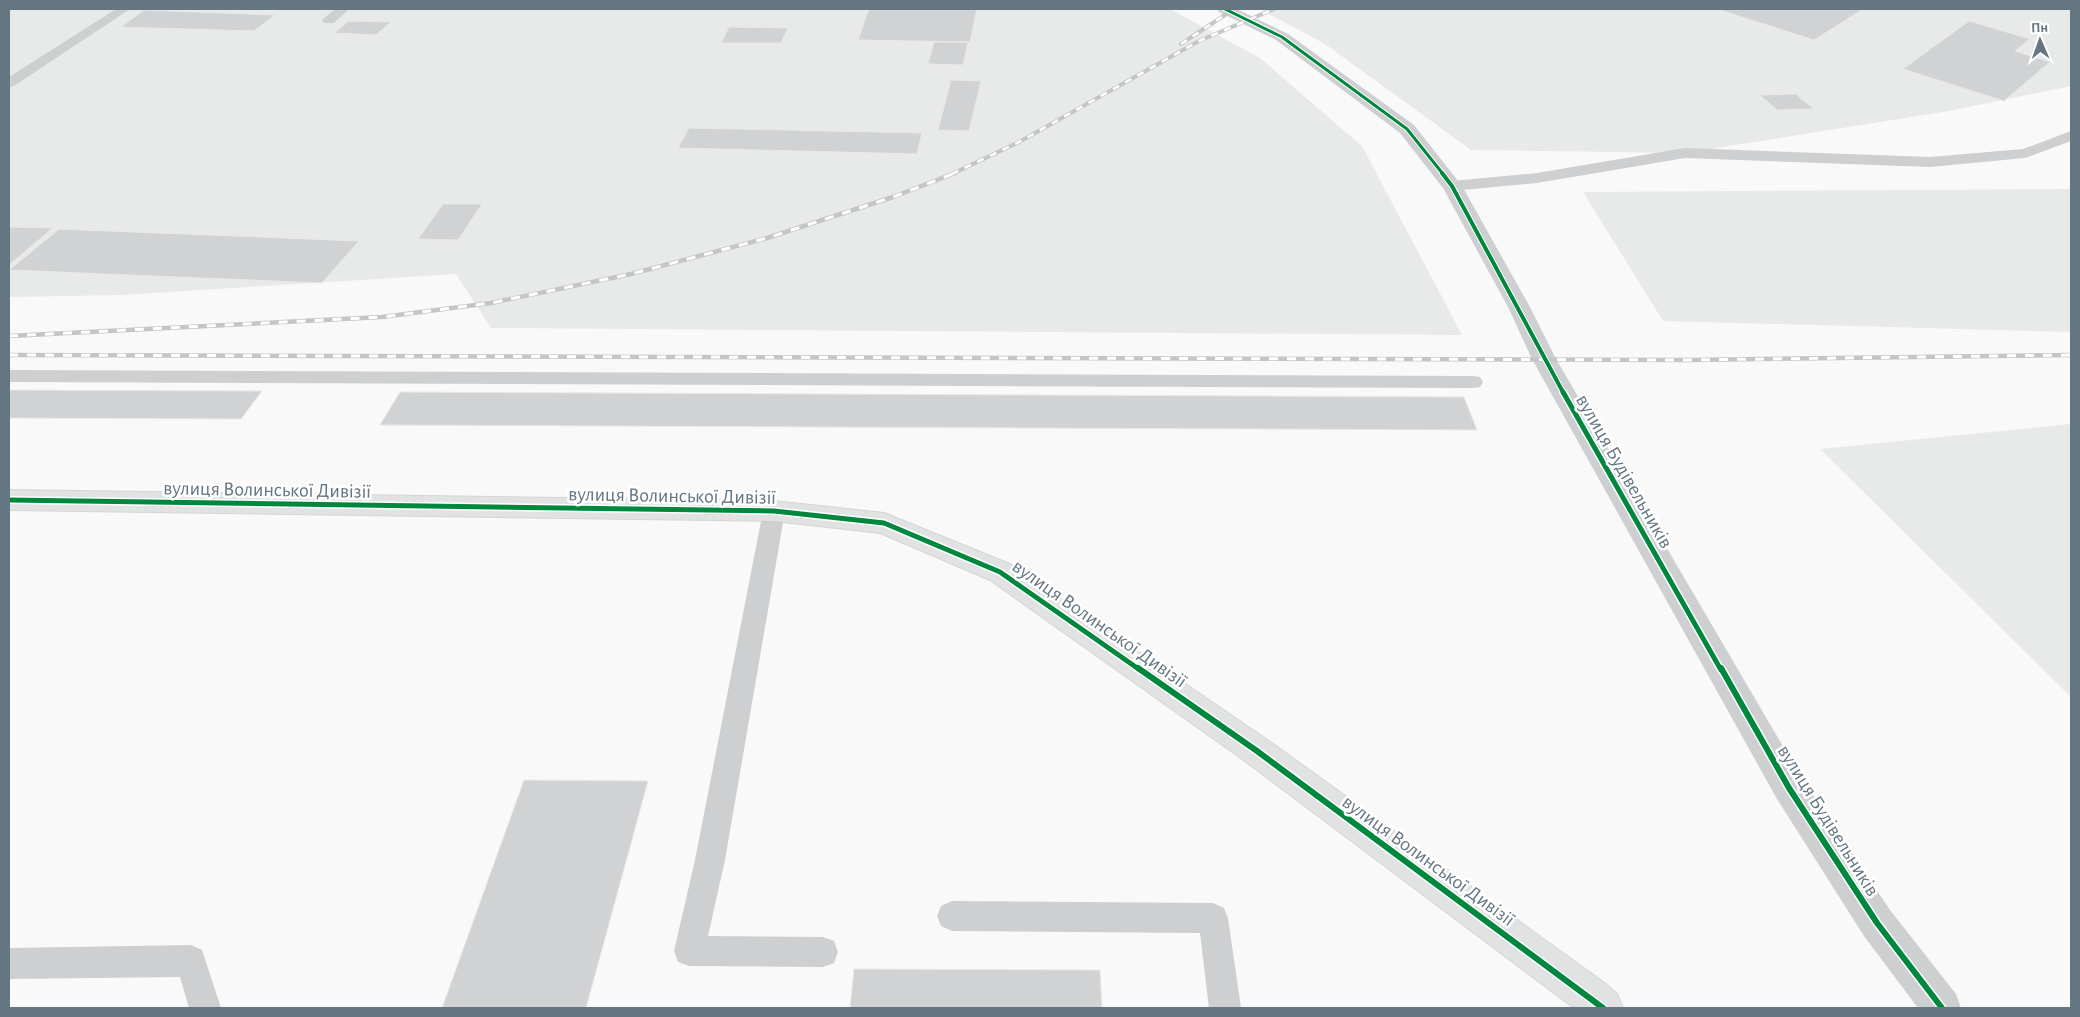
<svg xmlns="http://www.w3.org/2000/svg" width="2080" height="1017" font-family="'Alegreya Sans',sans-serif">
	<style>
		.built { fill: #e8e9e9 }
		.building { fill: #d0d2d3; stroke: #e8e8e8 }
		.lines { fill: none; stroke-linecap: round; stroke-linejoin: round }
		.secondary-casing { stroke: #d5d6d7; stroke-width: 2 }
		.lane { fill: #cecfd0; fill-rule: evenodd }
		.street { fill: #cecfd0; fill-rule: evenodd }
		.secondary { fill: #e1e2e2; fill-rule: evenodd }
		.rail-far1-casing { stroke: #c3c5c6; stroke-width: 4 }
		.rail-casing { stroke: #c3c5c6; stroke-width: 4.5 }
		.rail-far1 { stroke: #fff; stroke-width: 2.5; stroke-dasharray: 7; stroke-linecap: butt }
		.rail { stroke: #fff; stroke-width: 3; stroke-dasharray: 9; stroke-linecap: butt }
		.cycleway-far3-casing { stroke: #fff; stroke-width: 5 }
		.cycleway-far2-casing { stroke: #fff; stroke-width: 6 }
		.cycleway-far1-casing { stroke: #fff; stroke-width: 8 }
		.cycleway-casing { stroke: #fff; stroke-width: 9 }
		.cycleway-far3 { stroke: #00873e; stroke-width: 3 }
		.cycleway-far2 { stroke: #00873e; stroke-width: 4 }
		.cycleway-far1 { stroke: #00873e; stroke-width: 5 }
		.cycleway { stroke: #00873e; stroke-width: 6 }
		.labels { text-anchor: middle; stroke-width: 5; stroke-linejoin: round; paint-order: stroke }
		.street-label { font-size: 20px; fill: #657683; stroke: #fff }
	</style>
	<rect width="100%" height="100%" fill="#f9f9f9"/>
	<path class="built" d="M9,9H1170L1260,58L1362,146L1462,335L491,328L456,274L123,295L9,297Z
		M1260,9H2071V86L1949,111L1685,153L1471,150L1325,44Z
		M2071,189V332L1663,321L1583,192Z
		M2071,424V697L1820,449Z"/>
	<path class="building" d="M869,9H977L970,42L858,40Z
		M1717,9H1863L1814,40Z
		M144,10L275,15L254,31L121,27Z
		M349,21L391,22L376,35L334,33Z
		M1969,21L2030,39L2015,51L2050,62L2004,101L1903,69Z
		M729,27L788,28L781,43H721Z
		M934,42H968L963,65L928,64Z
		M951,80L981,81L969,131L938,130Z
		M1796,94L1813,109L1777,110L1760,95Z
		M689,128L922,133L917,154L678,148Z
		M443,204H482L458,240L418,239Z
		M9,227L53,228L9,265Z
		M59,229L359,241L322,283L9,270Z
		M9,390L262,391L241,419L9,418Z
		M400,392L1464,397L1477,430L380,425Z
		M524,780L648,781L586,1008H442Z
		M854,969L1100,970L1102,1008H850Z"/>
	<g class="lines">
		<g class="secondary-casing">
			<path id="secondary" d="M9,490L774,501L884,513L1010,564L1269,741L1606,984L1617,994L1623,1008H1574L1245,761L990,580L880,533L774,521L9,510Z"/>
		</g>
		<path class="lane" d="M116,9H130L14,86L9,87V77Z
			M335,9H349L334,23H324L322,20Z
			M2071,131V141L2025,158L1930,167L1685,158L1537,183L1452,191L1444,186L1452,181L1537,173L1685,148L1930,157L2023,149Z
			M9,370L1473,376L1480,377L1483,382L1480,387L1473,388L9,382Z
			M774,503L782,505L785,511L725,860L708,936L823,937L834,941L838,952L834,963L823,967L689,966L678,962L674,951L695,860L763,511L766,505Z
			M952,901L1213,903L1224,908L1228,918L1241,1008H1209L1200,933L952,931L941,926L937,916L941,906Z
			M191,945L202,950L221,1008H189L180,977L9,979V948Z"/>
		<path class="street" d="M1217,9H1237L1288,34L1414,125L1462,186L1530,307L1556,359L1801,777L1890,910L1956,994L1961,1008H1918L1864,936L1777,799L1532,359L1508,307L1443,188L1400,133L1276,40L1219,12Z"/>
		<use href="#secondary" class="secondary"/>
		<g class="rail-far1-casing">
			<path id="rail-far1" d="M1181,44L1234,9
				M952,174L1019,142L1199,41L1274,9"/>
		</g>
		<g class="rail-casing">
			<path id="rail" d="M9,336L382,317L491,303L631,274L767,238L893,197L955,173
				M9,355L1688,360L2071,355"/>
		</g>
		<use href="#rail-far1" class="rail-far1"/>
		<use href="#rail" class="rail"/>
		<g class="cycleway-far3-casing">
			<path id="cycleway-far3" d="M1225,9L1282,37L1407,129L1443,174"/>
		</g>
		<g class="cycleway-far2-casing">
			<path id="cycleway-far2" d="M1442,173L1452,186L1564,394"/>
		</g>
		<g class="cycleway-far1-casing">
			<path id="cycleway-far1" d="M1563,392L1721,670
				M9,500L774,511L884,523L1000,572L1140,670"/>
		</g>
		<g class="cycleway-casing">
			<path id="cycleway" d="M1138,668L1257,751L1603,1008
				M1721,668L1789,788L1877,923L1942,1008"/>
		</g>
		<use href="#cycleway-far3" class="cycleway-far3"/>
		<use href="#cycleway-far2" class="cycleway-far2"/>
		<use href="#cycleway-far1" class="cycleway-far1"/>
		<use href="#cycleway" class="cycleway"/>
	</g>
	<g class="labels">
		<g class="street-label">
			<text transform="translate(1625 471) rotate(60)" y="7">вулиця Будівельників</text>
			<text transform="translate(267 489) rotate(1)" y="7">вулиця Волинської Дивізії</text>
			<text transform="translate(672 495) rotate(1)" y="7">вулиця Волинської Дивізії</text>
			<text transform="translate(1100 623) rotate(35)" y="7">вулиця Волинської Дивізії</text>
			<text transform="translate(1829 820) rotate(58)" y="7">вулиця Будівельників</text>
			<text transform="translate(1429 860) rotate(36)" y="7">вулиця Волинської Дивізії</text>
		</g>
	</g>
	<rect width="2080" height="1017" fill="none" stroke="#657683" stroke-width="20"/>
	<g transform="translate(2040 40) rotate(358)" stroke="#ffffff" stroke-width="4" paint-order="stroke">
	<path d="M0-4L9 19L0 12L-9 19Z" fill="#657683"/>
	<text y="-8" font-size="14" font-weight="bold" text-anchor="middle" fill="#657683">Пн</text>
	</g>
</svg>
